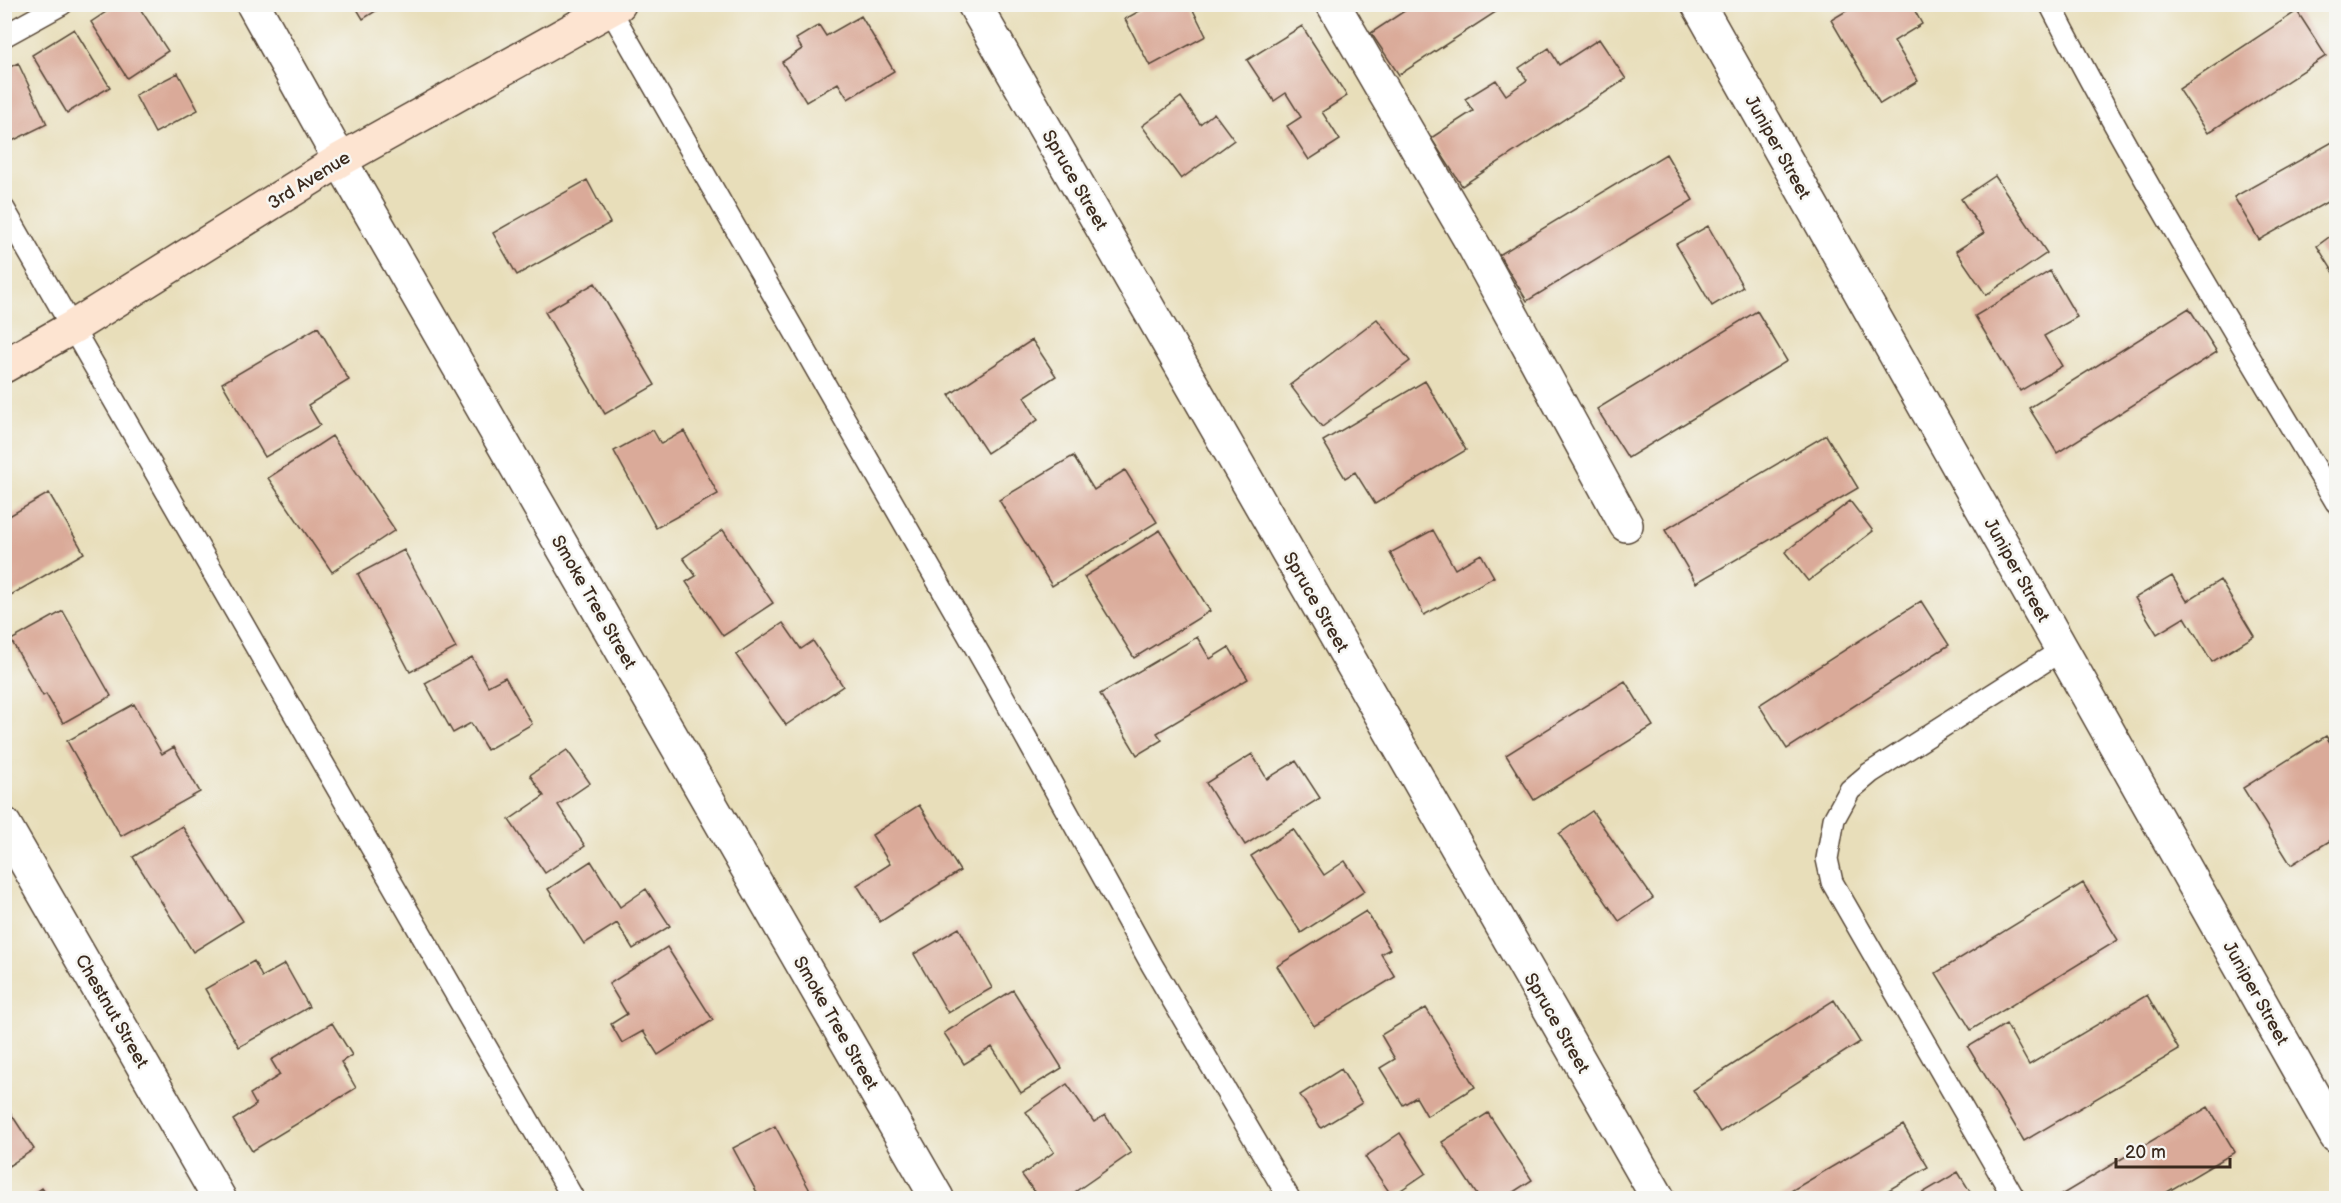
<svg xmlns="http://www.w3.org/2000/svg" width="2341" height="1203" font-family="'Balsamiq Sans',sans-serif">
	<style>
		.building { fill: #daaa99 }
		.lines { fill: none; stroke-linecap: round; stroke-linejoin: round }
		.lane-casing { stroke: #554535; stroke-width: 24 }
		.street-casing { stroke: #554535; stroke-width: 36 }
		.secondary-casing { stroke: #554535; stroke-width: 36 }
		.lane { stroke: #fff; stroke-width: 21 }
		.street { stroke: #fff; stroke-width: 33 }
		.secondary { stroke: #fde4d1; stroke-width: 33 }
		.labels { text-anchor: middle; stroke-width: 5; stroke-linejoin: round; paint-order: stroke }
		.street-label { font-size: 18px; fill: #3b2a1e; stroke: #f6f6f2 }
	</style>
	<rect width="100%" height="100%" fill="#f6f6f2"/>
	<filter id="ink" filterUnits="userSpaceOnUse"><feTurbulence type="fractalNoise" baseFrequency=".0167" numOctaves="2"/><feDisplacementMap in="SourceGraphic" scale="12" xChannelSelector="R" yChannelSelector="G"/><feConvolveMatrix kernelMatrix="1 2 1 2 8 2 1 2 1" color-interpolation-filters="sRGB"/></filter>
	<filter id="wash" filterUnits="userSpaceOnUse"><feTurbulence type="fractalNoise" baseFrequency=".008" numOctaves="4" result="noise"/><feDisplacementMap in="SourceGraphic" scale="24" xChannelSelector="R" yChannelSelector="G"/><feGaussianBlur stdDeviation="1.35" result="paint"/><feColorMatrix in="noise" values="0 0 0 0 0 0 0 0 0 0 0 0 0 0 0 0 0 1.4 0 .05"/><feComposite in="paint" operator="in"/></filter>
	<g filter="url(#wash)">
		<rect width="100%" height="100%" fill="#e8deba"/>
		<g id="blocks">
			<path class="building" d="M118,4H137L168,51L127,78L91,22Z
				M354,4H387L363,19Z
				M1152,4H1190L1206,36L1150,66L1125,19Z
				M1415,4H1508L1399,75L1371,33Z
				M1858,4H1911L1922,24L1894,41L1918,81L1880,104L1831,20Z
				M2297,11L2326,56L2208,133L2179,89Z
				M861,16L894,71L848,99L838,83L806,102L782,62L802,49L796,39L819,25L826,36Z
				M1302,26L1347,96L1322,112L1340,140L1309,160L1287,126L1301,117L1286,93L1274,101L1247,60Z
				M74,29L110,87L67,113L32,55Z
				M1599,39L1626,79L1462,186L1431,138L1473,111L1465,99L1496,80L1506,95L1527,80L1519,68L1549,48L1559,65Z
				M18,63L47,124L4,145V70Z
				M178,73L198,110L155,133L135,95Z
				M1181,97L1200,124L1214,113L1234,140L1181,179L1142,126Z
				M2336,140V197L2259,240L2234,197Z
				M1666,154L1693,200L1527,301L1499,255Z
				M1995,176L2047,253L1986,295L1956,251L1984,233L1961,199Z
				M587,180L610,223L517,275L493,233Z
				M1708,226L1743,287L1712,306L1676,244Z
				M2336,232V276L2317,246Z
				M2050,271L2077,317L2044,336L2062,366L2020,391L1975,316Z
				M595,283L655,385L605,414L545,312Z
				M2189,308L2217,352L2057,453L2029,408Z
				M1757,311L1787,361L1628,458L1597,409Z
				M1377,319L1410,361L1322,427L1290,385Z
				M318,327L349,380L308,405L320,425L265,457L222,383Z
				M1032,340L1056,376L1024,397L1038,420L987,453L949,395Z
				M1425,381L1466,450L1375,504L1355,472L1345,478L1323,441Z
				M653,430L661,444L684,431L718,494L656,528L614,451Z
				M1826,435L1858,488L1696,583L1665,530Z
				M332,436L395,530L332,572L268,478Z
				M1073,456L1094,490L1125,470L1157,522L1052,586L999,500Z
				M49,493L84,553L4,599V519Z
				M1850,501L1873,531L1808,581L1785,552Z
				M723,530L773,603L723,636L686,582L696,576L683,558Z
				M1160,530L1210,611L1134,658L1084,577Z
				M1433,530L1455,569L1481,554L1494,577L1424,615L1390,553Z
				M404,550L456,648L410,672L358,574Z
				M2172,576L2187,601L2220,580L2254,636L2212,662L2185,617L2157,634L2135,598Z
				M1921,601L1949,645L1787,749L1759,705Z
				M63,611L111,696L63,723L46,694L43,696L11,640Z
				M783,623L801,649L813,641L843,686L786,725L736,655Z
				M1197,637L1210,659L1229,647L1248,679L1157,733L1162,740L1137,755L1100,694Z
				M472,657L488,686L505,677L532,724L487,750L471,723L453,733L425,683Z
				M1625,681L1653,726L1534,800L1506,755Z
				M134,704L162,754L174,747L200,792L121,836L67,741Z
				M2326,736L2336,752V837L2291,865L2243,788Z
				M567,750L590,783L558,805L585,846L545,873L509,820L544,796L530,775Z
				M1252,754L1267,779L1296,761L1320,798L1245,845L1206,783Z
				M919,805L960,871L880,922L857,885L890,864L872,835Z
				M1592,811L1653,898L1619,921L1559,834Z
				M182,826L243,921L193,952L133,857Z
				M1293,829L1324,875L1345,861L1365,891L1301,933L1251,856Z
				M591,861L620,907L646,889L670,926L633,949L617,923L584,944L548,889Z
				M2083,883L2118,940L1971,1030L1936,973Z
				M1366,911L1390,949L1381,954L1395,977L1314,1026L1277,966Z
				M959,928L992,988L948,1013L914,954Z
				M667,947L713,1020L658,1055L643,1031L622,1043L611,1024L627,1014L609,984Z
				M254,961L262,977L285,964L309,1007L239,1047L205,989Z
				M1013,990L1062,1068L1021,1093L992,1047L964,1064L944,1033Z
				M2147,995L2179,1050L2024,1141L1968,1047L2006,1024L2029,1065Z
				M1834,1000L1860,1042L1720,1132L1693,1090Z
				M1426,1008L1475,1087L1427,1116L1416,1097L1403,1105L1380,1068L1395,1059L1381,1035Z
				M332,1023L352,1055L341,1062L356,1088L252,1151L233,1120L256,1105L250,1094L280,1075L271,1060Z
				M1341,1069L1362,1103L1321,1128L1300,1095Z
				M1067,1084L1094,1122L1105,1115L1131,1153L1066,1198H1039L1022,1175L1054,1152L1026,1112Z
				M4,1103L34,1149L4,1169Z
				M2208,1107L2235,1152L2157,1198H2056Z
				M1488,1113L1532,1180L1504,1198H1479L1442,1142Z
				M1903,1125L1928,1167L1875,1198H1779Z
				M775,1126L814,1198H760L733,1148Z
				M1400,1133L1426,1173L1392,1196L1365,1157Z
				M1958,1172L1974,1198H1914Z
				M42,1188L49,1198H28Z"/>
		</g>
	</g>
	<g filter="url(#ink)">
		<use href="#blocks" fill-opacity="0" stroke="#554535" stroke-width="1.5"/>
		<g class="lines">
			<g class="lane-casing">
				<path id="lane" d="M607,4L993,678L1152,965L1289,1198
					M2050,4C2138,175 2238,338 2336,502
					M4,36L62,4
					M4,209L573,1198
					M2014,1198L1832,882L1827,859L1834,819L1850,790L1870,773L2062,650"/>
			</g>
			<g class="street-casing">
				<path id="street" d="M253,4L340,160L937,1198
					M974,4L1658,1198
					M1333,4L1475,248L1626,525
					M1698,4L2336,1136
					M4,824L219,1198"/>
			</g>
			<g class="secondary-casing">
				<path id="secondary" d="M4,366L73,327L340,160L619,4"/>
			</g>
			<use href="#lane" class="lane"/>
			<use href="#street" class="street"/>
			<use href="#secondary" class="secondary"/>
		</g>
	</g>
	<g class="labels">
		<g class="street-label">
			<text transform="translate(1778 147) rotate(61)" y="6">Juniper Street</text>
			<text transform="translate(309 180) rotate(-32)" y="6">3rd Avenue</text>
			<text transform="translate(1075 180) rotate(60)" y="6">Spruce Street</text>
			<text transform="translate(2017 570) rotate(61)" y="6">Juniper Street</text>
			<text transform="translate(594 602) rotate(60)" y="6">Smoke Tree Street</text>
			<text transform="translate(1316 602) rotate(60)" y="6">Spruce Street</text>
			<text transform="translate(2256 993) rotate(61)" y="6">Juniper Street</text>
			<text transform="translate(112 1011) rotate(60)" y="6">Chestnut Street</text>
			<text transform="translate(836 1023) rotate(60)" y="6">Smoke Tree Street</text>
			<text transform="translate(1557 1023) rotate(60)" y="6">Spruce Street</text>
		</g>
	</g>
	<rect width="2341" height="1203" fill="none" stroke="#f6f6f2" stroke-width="24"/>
	<path d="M2116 1158v9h114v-9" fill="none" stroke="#3b2a1e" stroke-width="3"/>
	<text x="2125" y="1158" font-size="18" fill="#3b2a1e" stroke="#f6f6f2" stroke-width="4.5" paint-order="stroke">20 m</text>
</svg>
